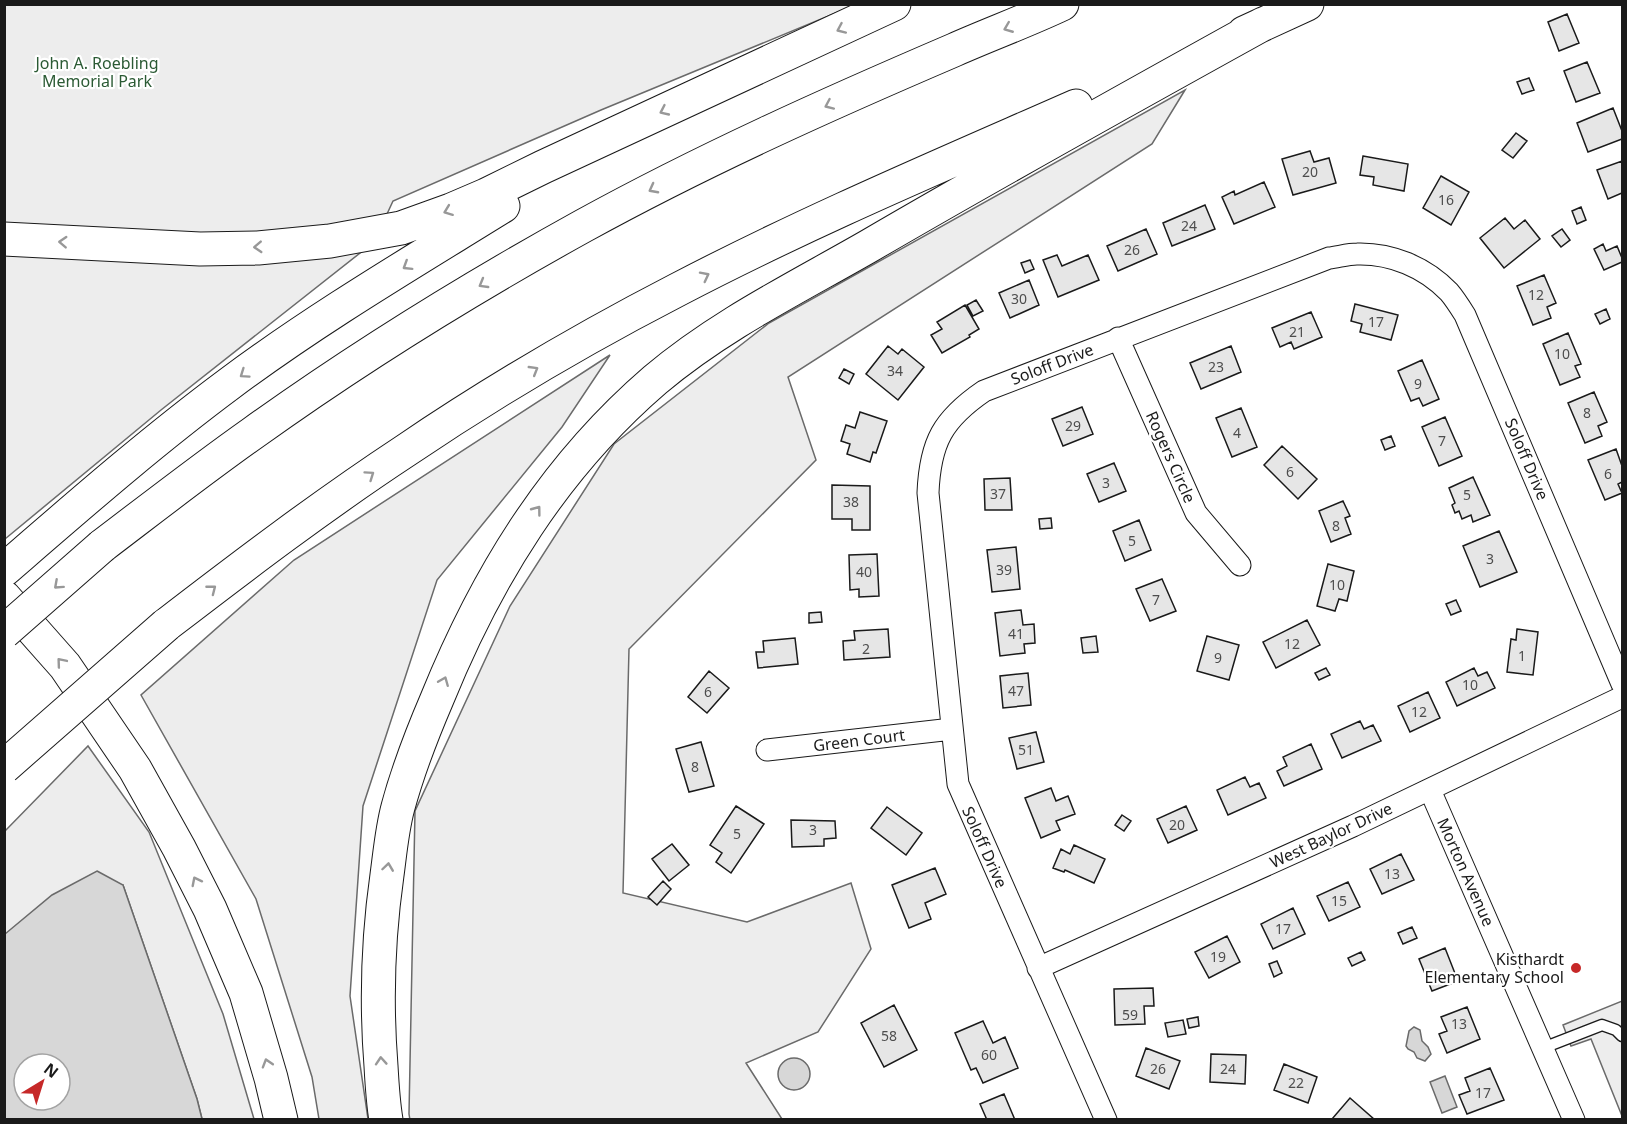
<svg xmlns="http://www.w3.org/2000/svg" width="1627" height="1124" font-family="'Noto Sans',sans-serif">
	<style>
		.built { fill: #ededed; stroke: #6a6a6a; stroke-width: 1.5 }
		.water { fill: #d7d7d7; stroke: #6a6a6a; stroke-width: 1.5; fill-rule: evenodd }
		.building { fill: #e6e6e6; stroke: #1a1a1a; stroke-width: 1.5 }
		.lines { fill: none; stroke-linecap: round; stroke-linejoin: round }
		.lane-casing { stroke: #1a1a1a; stroke-width: 13 }
		.street-casing { stroke: #1a1a1a; stroke-width: 23 }
		.highway-casing { stroke: #1a1a1a; stroke-width: 35 }
		.lane { stroke: #fff; stroke-width: 10 }
		.street { stroke: #fff; stroke-width: 21 }
		.highway { stroke: #fff; stroke-width: 33 }
		.highway-bridge-casing { stroke: #1a1a1a; stroke-width: 35; stroke-linecap: butt }
		.highway-bridge { stroke: #fff; stroke-width: 33 }
		.oneway { stroke: #989898 }
		.poi-dot { fill: #c62828; stroke: #fff; stroke-width: 2 }
		.labels { text-anchor: middle; stroke-width: 4.5; stroke-linejoin: round; paint-order: stroke }
		.number-label { font-size: 14px; fill: #4d4d4d }
		.park-label { font-size: 16px; fill: #2b5a34; stroke: #fff }
		.street-label { font-size: 16px; fill: #1a1a1a; stroke: #fff }
		.poi-label { font-size: 16px; fill: #1a1a1a; stroke: #fff; text-anchor: end }
	</style>
	<rect width="100%" height="100%" fill="#fff"/>
	<path class="built" d="M4,5H855L601,110L393,201L374,242L161,410L5,539Z
		M1185,90L1152,144L788,377L816,460L629,649L623,893L747,922L851,883L871,949L818,1032L746,1063L782,1119L410,1120L409,1114L415,811L510,606L614,444L769,323Z
		M610,355L562,427L437,580L363,806L350,996L368,1119H319L312,1077L256,899L141,695L294,560Z
		M88,746L149,832L223,1014L254,1119H202L197,1099L123,885L5,934V831Z
		M1622,1001V1116L1591,1039L1571,1046L1563,1025Z"/>
	<path class="water" d="M97,871L123,885L197,1099L202,1119H5V934L52,895ZM24,1064H60V1100H24Z
		M1414,1027L1420,1030L1422,1041L1428,1047L1431,1054L1425,1061L1417,1058L1414,1052L1408,1049L1406,1046L1409,1031Z
		M778 1074a16 16 0 1 1 32 0a16 16 0 1 1-32 0Z
		M1445,1076L1457,1107L1442,1113L1430,1082Z"/>
	<path class="building" d="M1567,14L1579,43L1559,51L1548,22Z
		M1587,62L1600,93L1576,102L1564,71Z
		M1529,78L1534,90L1522,94L1517,82Z
		M1613,108L1622,131V139L1588,152L1577,123Z
		M1516,133L1527,141L1513,158L1502,150Z
		M1310,151L1314,162L1329,158L1336,183L1293,195L1282,159Z
		M1363,156L1408,164L1404,191L1373,185L1374,177L1360,175Z
		M1622,161V193L1608,199L1597,170Z
		M1441,176L1469,192L1451,225L1423,208Z
		M1264,182L1275,207L1234,224L1222,197L1234,191L1235,195Z
		M1205,205L1215,229L1172,246L1163,223Z
		M1581,207L1586,220L1577,224L1572,211Z
		M1505,218L1514,229L1525,220L1540,239L1504,268L1480,238Z
		M1146,229L1157,254L1118,271L1107,246Z
		M1562,229L1570,240L1561,247L1552,236Z
		M1603,244L1606,251L1617,246L1622,258V262L1604,270L1594,249Z
		M1057,255L1062,266L1088,255L1099,280L1058,297L1043,260Z
		M1030,260L1034,269L1025,273L1021,263Z
		M1544,275L1556,303L1547,307L1551,318L1533,325L1517,286Z
		M1029,280L1039,305L1010,318L999,293Z
		M976,300L983,311L973,316L967,305Z
		M1355,304L1398,315L1391,340L1360,332L1362,324L1351,321Z
		M965,305L979,329L969,335L970,337L942,353L931,335L942,329L937,322Z
		M1606,309L1610,319L1600,324L1595,314Z
		M1311,312L1322,337L1294,349L1291,342L1280,347L1272,328Z
		M1568,333L1581,364L1575,366L1580,377L1560,385L1543,344Z
		M888,346L898,354L902,349L924,367L898,400L866,374Z
		M1231,346L1241,372L1201,389L1190,363Z
		M1422,360L1439,399L1423,406L1419,398L1411,401L1398,371Z
		M844,369L854,374L849,384L839,378Z
		M1594,392L1607,422L1598,426L1602,436L1585,443L1568,403Z
		M1082,407L1093,434L1063,446L1052,419Z
		M1241,408L1257,447L1232,457L1216,418Z
		M860,412L887,421L876,453L873,452L870,462L847,454L850,444L841,441L846,425L855,428Z
		M1445,417L1462,456L1439,466L1422,427Z
		M1391,436L1395,446L1385,450L1381,440Z
		M1282,446L1317,479L1298,499L1264,465Z
		M1616,449L1622,466V482L1618,484L1622,493L1605,500L1588,460Z
		M1114,463L1126,491L1099,502L1087,474Z
		M1473,477L1490,515L1473,522L1471,515L1462,519L1459,511L1455,513L1452,505L1455,503L1449,488Z
		M1010,478L1012,510H985L984,479Z
		M832,485L870,486V530H852V519H832Z
		M1343,501L1350,516L1345,518L1351,534L1331,542L1319,511Z
		M1051,518L1052,528L1040,529L1039,519Z
		M1139,520L1151,550L1125,561L1113,531Z
		M1499,531L1517,572L1480,587L1463,546Z
		M1016,547L1020,589L992,592L987,550Z
		M877,554L879,596L859,597V589L850,590L849,555Z
		M1328,564L1354,571L1347,601L1339,599L1335,611L1317,606Z
		M1162,579L1176,611L1150,621L1136,589Z
		M1456,600L1461,611L1451,615L1446,604Z
		M1021,610L1023,625L1034,624L1035,643L1024,644L1025,653L1000,656L995,613Z
		M821,612L822,622L809,623V613Z
		M1307,620L1320,645L1276,668L1263,642Z
		M888,629L890,657L844,660L843,641L855,640L854,631Z
		M1517,629L1538,632L1533,675L1507,672L1511,639L1516,640Z
		M1096,636L1098,652L1083,653L1081,638Z
		M1207,636L1239,645L1229,680L1197,671Z
		M795,638L798,664L758,668L756,652H764L763,641Z
		M1326,668L1330,675L1319,680L1315,673Z
		M1474,668L1478,676L1487,672L1495,688L1457,706L1446,682Z
		M709,671L729,688L707,713L688,697Z
		M1028,673L1031,705L1003,708L1000,676Z
		M1428,692L1440,718L1410,732L1398,706Z
		M1360,721L1364,729L1373,725L1381,741L1342,758L1331,734Z
		M1036,732L1044,762L1017,769L1009,738Z
		M701,742L714,786L689,792L676,749Z
		M1311,744L1322,769L1284,786L1277,771L1287,766L1283,757Z
		M1245,777L1250,787L1259,783L1266,798L1228,815L1217,790Z
		M1051,788L1056,801L1068,796L1075,814L1056,821L1060,830L1041,838L1025,798Z
		M736,806L764,824L731,873L716,862L722,853L710,845Z
		M1186,806L1197,830L1168,843L1157,819Z
		M887,807L922,833L906,855L871,828Z
		M1122,815L1131,821L1124,831L1115,825Z
		M791,820L835,821L836,838L824,839V846L792,847Z
		M672,844L689,865L669,881L652,859Z
		M1074,845L1105,859L1094,883L1065,870L1064,872L1053,868L1061,849L1070,854Z
		M1401,854L1414,880L1382,894L1370,869Z
		M935,868L946,894L925,903L931,919L909,928L892,885Z
		M663,881L671,889L657,905L648,897Z
		M1348,882L1360,907L1329,921L1317,896Z
		M1293,908L1305,934L1273,949L1261,924Z
		M1412,927L1417,938L1403,944L1398,933Z
		M1227,936L1240,962L1209,978L1195,952Z
		M1445,948L1458,981L1432,991L1419,959Z
		M1361,952L1365,960L1352,966L1348,958Z
		M1277,961L1282,973L1274,977L1269,964Z
		M1153,988L1154,1006H1144L1145,1024L1115,1025L1114,989Z
		M894,1005L917,1050L884,1067L861,1023Z
		M1467,1007L1480,1039L1447,1053L1439,1034L1447,1031L1441,1017Z
		M1198,1017L1199,1026L1189,1028L1187,1019Z
		M1183,1020L1186,1034L1168,1037L1165,1023Z
		M983,1021L993,1043L1005,1037L1018,1068L983,1083L976,1068L971,1070L955,1033Z
		M1146,1048L1180,1061L1169,1089L1136,1076Z
		M1211,1054L1246,1055L1245,1084L1210,1082Z
		M1284,1064L1317,1077L1308,1103L1274,1090Z
		M1490,1068L1504,1100L1467,1114L1459,1095L1470,1091L1465,1078Z
		M1004,1094L1015,1120H987L980,1104Z
		M1350,1098L1375,1120L1332,1119Z"/>
	<g class="lines">
		<g class="lane-casing">
			<path id="lane" d="M1543,1048L1602,1025L1616,1030L1622,1036"/>
		</g>
		<g class="street-casing">
			<path id="street" d="M1118,338L1196,513L1240,565
				M767,750L952,729
				M1430,790L1574,1120
				M1038,968L1353,826L1622,697
				M1106,1120L958,784L928,493C930,442 943,419 984,391L1329,258C1338,257 1348,254 1357,254C1391,253 1425,267 1449,292C1455,299 1460,307 1465,315L1622,684"/>
		</g>
		<g class="highway-casing">
			<path id="highway" d="M1244,33L1307,4
				M4,239L200,249L258,248L330,241L401,228L451,210L486,195L543,167L894,4
				M102,546C152,508 202,469 253,433C359,357 469,289 583,226C703,160 828,104 954,50C990,34 1026,21 1062,4
				M4,570C78,506 151,442 229,384C316,319 411,263 503,206
				M4,597L65,666L135,769L179,848L210,909L246,993L271,1078L281,1120
				M166,625C244,565 323,505 405,451C492,392 584,338 677,290C807,222 942,165 1076,106
				M386,1120C383,1102 382,1084 381,1066C376,1002 378,938 387,875C390,853 392,829 398,807C408,770 422,734 437,699C487,576 554,467 655,380C720,325 796,288 869,246C999,170 1131,97 1263,24"/>
		</g>
		<use href="#lane" class="lane"/>
		<use href="#street" class="street"/>
		<use href="#highway" class="highway"/>
		<g class="highway-bridge-casing">
			<path id="highway-bridge" d="M4,632L102,546
				M4,767L166,625"/>
		</g>
		<use href="#highway-bridge" class="highway-bridge"/>
	</g>
	<defs><path id="oneway-chevron" d="M-2-3.5L2.5 0L-2 3.5" fill="none" stroke-width="1.6" stroke-linecap="round" stroke-linejoin="round" transform="scale(1.5)"/></defs>
	<g class="oneway">
		<use href="#oneway-chevron" transform="translate(1008 28) rotate(158)"/>
		<use href="#oneway-chevron" transform="translate(841 29) rotate(156)"/>
		<use href="#oneway-chevron" transform="translate(829 105) rotate(156)"/>
		<use href="#oneway-chevron" transform="translate(664 111) rotate(155)"/>
		<use href="#oneway-chevron" transform="translate(653 189) rotate(152)"/>
		<use href="#oneway-chevron" transform="translate(448 211) rotate(159)"/>
		<use href="#oneway-chevron" transform="translate(63 242) rotate(-177)"/>
		<use href="#oneway-chevron" transform="translate(258 247) rotate(177)"/>
		<use href="#oneway-chevron" transform="translate(407 266) rotate(148)"/>
		<use href="#oneway-chevron" transform="translate(705 276) rotate(-27)"/>
		<use href="#oneway-chevron" transform="translate(483 284) rotate(150)"/>
		<use href="#oneway-chevron" transform="translate(534 370) rotate(-31)"/>
		<use href="#oneway-chevron" transform="translate(244 374) rotate(145)"/>
		<use href="#oneway-chevron" transform="translate(370 475) rotate(-35)"/>
		<use href="#oneway-chevron" transform="translate(537 510) rotate(-53)"/>
		<use href="#oneway-chevron" transform="translate(58 585) rotate(138)"/>
		<use href="#oneway-chevron" transform="translate(212 589) rotate(-38)"/>
		<use href="#oneway-chevron" transform="translate(61 662) rotate(-130)"/>
		<use href="#oneway-chevron" transform="translate(444 681) rotate(-68)"/>
		<use href="#oneway-chevron" transform="translate(388 867) rotate(-82)"/>
		<use href="#oneway-chevron" transform="translate(196 881) rotate(-117)"/>
		<use href="#oneway-chevron" transform="translate(381 1061) rotate(-94)"/>
		<use href="#oneway-chevron" transform="translate(267 1063) rotate(-107)"/>
	</g>
	<circle class="poi-dot" cx="1576" cy="968" r="6"/>
	<g class="labels">
		<g class="number-label">
			<text x="1310" y="177">20</text>
			<text x="1446" y="205">16</text>
			<text x="1189" y="231">24</text>
			<text x="1132" y="255">26</text>
			<text x="1536" y="300">12</text>
			<text x="1019" y="304">30</text>
			<text x="1376" y="327">17</text>
			<text x="1297" y="337">21</text>
			<text x="1562" y="359">10</text>
			<text x="1216" y="372">23</text>
			<text x="895" y="376">34</text>
			<text x="1418" y="389">9</text>
			<text x="1587" y="418">8</text>
			<text x="1073" y="431">29</text>
			<text x="1237" y="438">4</text>
			<text x="1442" y="446">7</text>
			<text x="1290" y="477">6</text>
			<text x="1608" y="479">6</text>
			<text x="1106" y="488">3</text>
			<text x="998" y="499">37</text>
			<text x="1467" y="500">5</text>
			<text x="851" y="507">38</text>
			<text x="1336" y="531">8</text>
			<text x="1132" y="546">5</text>
			<text x="1490" y="564">3</text>
			<text x="1004" y="575">39</text>
			<text x="864" y="577">40</text>
			<text x="1337" y="590">10</text>
			<text x="1156" y="605">7</text>
			<text x="1016" y="639">41</text>
			<text x="1292" y="649">12</text>
			<text x="866" y="654">2</text>
			<text x="1522" y="661">1</text>
			<text x="1218" y="663">9</text>
			<text x="1470" y="690">10</text>
			<text x="1016" y="696">47</text>
			<text x="708" y="697">6</text>
			<text x="1419" y="717">12</text>
			<text x="1026" y="755">51</text>
			<text x="695" y="772">8</text>
			<text x="1177" y="830">20</text>
			<text x="813" y="835">3</text>
			<text x="737" y="839">5</text>
			<text x="1392" y="879">13</text>
			<text x="1339" y="906">15</text>
			<text x="1283" y="934">17</text>
			<text x="1218" y="962">19</text>
			<text x="1130" y="1020">59</text>
			<text x="1459" y="1029">13</text>
			<text x="889" y="1041">58</text>
			<text x="989" y="1060">60</text>
			<text x="1158" y="1074">26</text>
			<text x="1228" y="1074">24</text>
			<text x="1296" y="1088">22</text>
			<text x="1483" y="1098">17</text>
		</g>
		<g class="park-label">
			<text x="97" y="69">John A. Roebling<tspan x="97" dy="18">Memorial Park</tspan></text>
		</g>
		<g class="street-label">
			<text transform="translate(1052 364) rotate(-21)" y="6">Soloff Drive</text>
			<text transform="translate(1171 457) rotate(66)" y="6">Rogers Circle</text>
			<text transform="translate(1527 459) rotate(67)" y="6">Soloff Drive</text>
			<text transform="translate(859 740) rotate(-7)" y="6">Green Court</text>
			<text transform="translate(1331 835) rotate(-25)" y="6">West Baylor Drive</text>
			<text transform="translate(985 847) rotate(66)" y="6">Soloff Drive</text>
			<text transform="translate(1466 872) rotate(66)" y="6">Morton Avenue</text>
		</g>
		<g class="poi-label">
			<text x="1564" y="965">Kisthardt<tspan x="1564" dy="18">Elementary School</tspan></text>
		</g>
	</g>
	<rect width="1627" height="1124" fill="none" stroke="#1a1a1a" stroke-width="12"/>
	<g transform="translate(42 1082) rotate(38)"><circle r="28" fill="#ffffff" stroke="#a3a3a3" stroke-width="1.5"/>
	<path d="M0-4.5L10 22L0 15L-10 22Z" fill="#c62828"/>
	<text y="-9" font-size="16" font-weight="bold" text-anchor="middle" fill="#1a1a1a">N</text>
	</g>
</svg>
